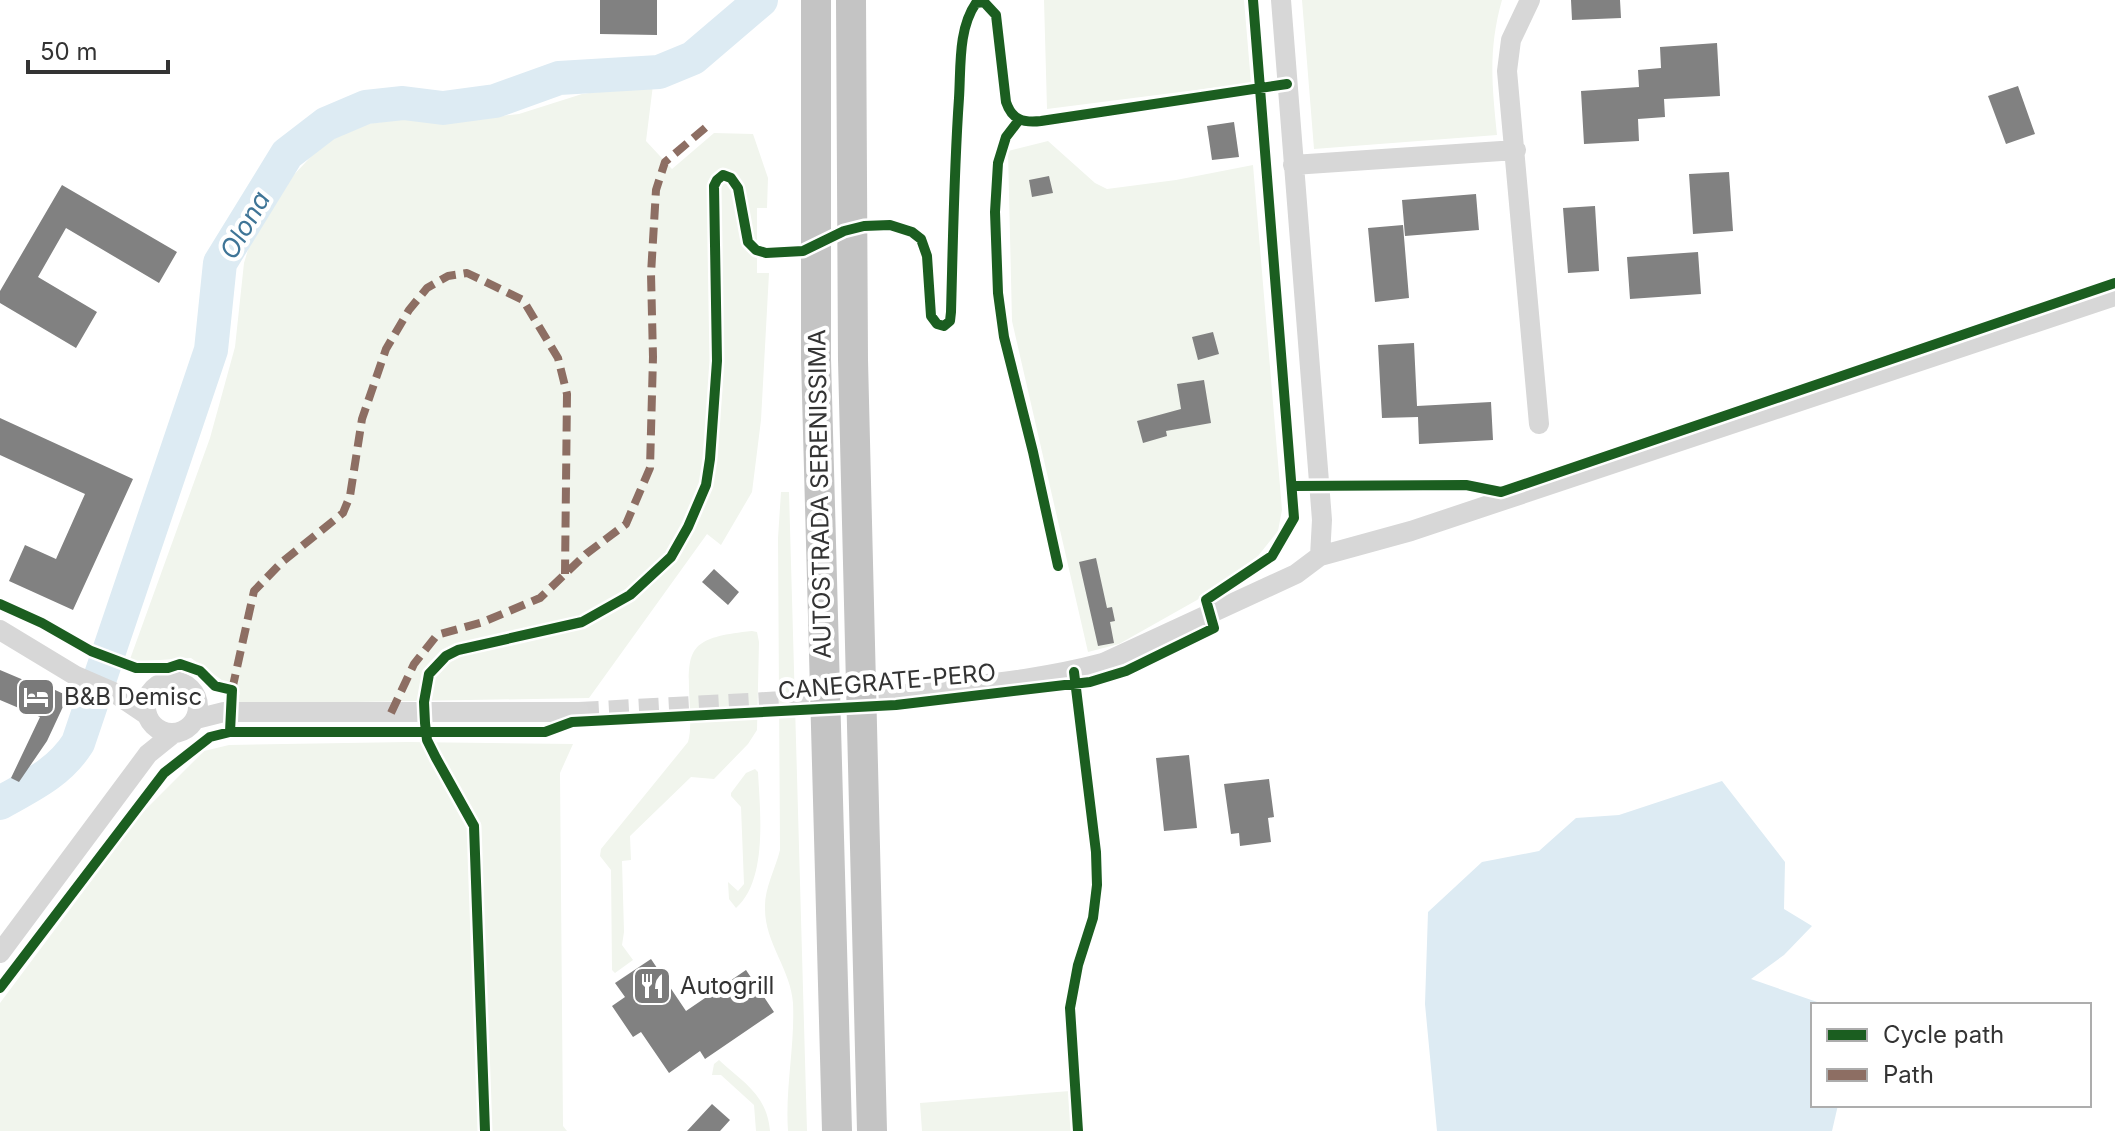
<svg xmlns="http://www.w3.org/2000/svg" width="2115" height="1131" font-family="Inter,sans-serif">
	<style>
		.green { fill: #f1f5ed }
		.water { fill: #ddebf3 }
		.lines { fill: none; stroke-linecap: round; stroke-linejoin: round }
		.river { stroke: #ddebf3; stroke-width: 34 }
		.building { fill: #818181 }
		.minor-tunnel { stroke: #d6d6d6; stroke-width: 20; stroke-dasharray: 20 10; stroke-linecap: butt }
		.minor { stroke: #d7d7d7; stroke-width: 20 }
		.highway { stroke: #c4c4c4; stroke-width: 30 }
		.quiet { stroke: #8d6e63; stroke-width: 8; stroke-dasharray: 16 8; stroke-linecap: butt }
		.cycleway-casing { stroke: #fff; stroke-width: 15 }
		.cycleway { stroke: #1b5e20; stroke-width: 10 }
		.labels { text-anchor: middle; stroke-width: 8; stroke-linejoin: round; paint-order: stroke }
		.street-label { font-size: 24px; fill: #333; stroke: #fff }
		.poi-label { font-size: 24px; fill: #333; stroke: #fff; text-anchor: start }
		.water-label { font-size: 26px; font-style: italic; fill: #3f7597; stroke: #fff }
	</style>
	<rect width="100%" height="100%" fill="#fff"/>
	<path class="green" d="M1044,0H1244L1251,83L1047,109Z
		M1302,0H1502C1488,49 1492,86 1497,135L1314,149Z
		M653,85L646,141L672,169L714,133L753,134L768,178L767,208H757V273H769L761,420L752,492L721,545L707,534L589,698L236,704L240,693L191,658L129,662L210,438L235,347L244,263L253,233L288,181L321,146L358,125L406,119L462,120L519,114L582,94Z
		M1048,141L1095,183L1107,189L1176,180L1253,165L1282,510L1278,531L1258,556L1197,600L1119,644L1088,652L1012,321L1008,151Z
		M781,492H789L807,1131H788C785,1088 795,1046 793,1003C791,970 765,943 765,909C764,889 775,870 780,850L778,538Z
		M752,631L757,632L759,642L757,730L748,744L714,779L691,777L630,836L631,860L622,861L624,932L622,945L633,960L615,973L612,970L611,870L600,856L601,849L688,742C691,732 690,722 690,711C687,649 685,638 752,631Z
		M408,742L573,744L560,773L563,1126L567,1131H0V1003L142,813L204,751L229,745Z
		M755,769L758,772C760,811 768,880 736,908L729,899L728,882L738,891L744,884L741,807L731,796V793L746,773Z
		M719,1060C744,1083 767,1095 770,1131H756L754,1105L721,1075H712L714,1064Z
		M1070,1091L1071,1131H922L920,1103Z"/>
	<path class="water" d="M1722,781L1785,862L1784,909L1812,926L1784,955L1751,979L1820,1003L1821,1005H1813V1105H1838L1832,1131H1437L1425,1004L1428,912L1482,862L1539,851L1576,818L1619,815Z"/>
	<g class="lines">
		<path class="river" d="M0,803C30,786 59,773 78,743L211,350L220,263L287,154L326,124L366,107L403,103L443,108L495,101L559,78L659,72L693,58L761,0"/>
	</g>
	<path class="building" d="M600,0H657V35L600,34Z
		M1571,0H1620L1621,18L1572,20Z
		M1717,43L1720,96L1664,99L1665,117L1638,119L1639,141L1584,144L1581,91L1639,87L1638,70L1661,68L1660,47Z
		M2018,86L2035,134L2006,144L1988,96Z
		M1234,122L1239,157L1212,160L1207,126Z
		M1729,172L1733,231L1693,234L1689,174Z
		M1049,176L1053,193L1032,197L1029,180Z
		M62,185L177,252L159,283L66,228L38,277L97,312L76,348L0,303V291Z
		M1476,194L1479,230L1405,236L1402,200Z
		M1595,206L1599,271L1568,273L1563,208Z
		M1403,225L1409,298L1375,302L1368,228Z
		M1698,252L1701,294L1630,299L1627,257Z
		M1213,332L1219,354L1198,360L1192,337Z
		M1414,343L1417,406L1491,402L1493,440L1419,444L1418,417L1382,418L1378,345Z
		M1204,380L1211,423L1166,431L1167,436L1143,443L1137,421L1181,409L1177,384Z
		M0,418L133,479L73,610L9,581L25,545L56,559L85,494L0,455Z
		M1096,558L1107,608L1112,607L1115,621L1110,622L1114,643L1098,646L1079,562Z
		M714,569L739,592L728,605L702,582Z
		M0,670L52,692L53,689L68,696L47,741L19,782L11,778L40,717L0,700Z
		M1189,755L1197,828L1164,831L1156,758Z
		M1269,779L1274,817L1268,818L1271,842L1240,846L1239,833L1231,834L1224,784Z
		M651,959L686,1011L746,970L774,1012L705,1059L700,1051L669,1073L641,1032L633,1037L612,1006L625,997L615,983Z
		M712,1104L730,1120L720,1131H687Z"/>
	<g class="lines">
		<path class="minor-tunnel" d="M579,712L897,695"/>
		<path class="minor" d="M1281,0L1322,520L1320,556
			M1530,0L1511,40L1507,71L1539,424
			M1293,165L1516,150
			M0,630L76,676L113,692L147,715
			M146 707a26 26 0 1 1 52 0a26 26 0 1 1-52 0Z
			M897,695C966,686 1036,681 1103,663L1296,574L1320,556L1411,531L2115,296
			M196,719L224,712H579
			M0,953L148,754L174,733"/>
		<path class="highway" d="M816,0V359L837,1131
			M851,0L853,360L872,1131"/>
		<path class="quiet" d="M232,690L254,591L282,562L343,513L350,496L362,419L386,349L409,310L427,288L448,276L467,273L523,300L558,358L567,394L565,574
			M391,713L414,664L437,635L483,622L540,598L586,554L626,524L650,468L653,357L651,274L656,190L665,162L711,123"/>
		<g class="cycleway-casing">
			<path id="cycleway" d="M1019,120L1006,137L998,163L995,212L998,293L1004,337L1033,452L1058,566
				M1293,486L1466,485L1501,492L2115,283
				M0,604L42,623L91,651L136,668H168L180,664L200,671L215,686L232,690L230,732
				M1074,672L1096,852L1097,885L1093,918L1078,965L1070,1008L1078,1131
				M0,988L164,773L210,737L230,732H545L572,722L896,705L1090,682L1126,671L1214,628L1206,600L1272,556L1294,518L1253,0
				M485,1131L474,826L436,758L427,740L425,723L424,702L429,674L446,656L458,650L582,622L630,595L671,557L688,527L706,485L710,459L717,361L714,186L717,180L723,175L731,178L738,188L748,242L756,250L766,253L803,251L844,231L864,226L890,225L912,232L921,239L927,256L931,316L937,324L944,326L950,321L951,312C953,240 954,169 959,98C961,66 958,29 976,3L984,2L996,15L1006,102C1012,120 1023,123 1041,121L1287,84"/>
		</g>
		<use href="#cycleway" class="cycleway"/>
	</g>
	<defs>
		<g id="hotel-square" transform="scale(2)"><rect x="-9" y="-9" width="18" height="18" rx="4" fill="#7a7a7a" stroke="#fff"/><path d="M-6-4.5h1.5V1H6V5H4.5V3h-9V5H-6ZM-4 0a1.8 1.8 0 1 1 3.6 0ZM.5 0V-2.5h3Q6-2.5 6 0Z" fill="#fff"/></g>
		<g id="restaurant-square" transform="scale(2)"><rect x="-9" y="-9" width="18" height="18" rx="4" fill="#7a7a7a" stroke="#fff"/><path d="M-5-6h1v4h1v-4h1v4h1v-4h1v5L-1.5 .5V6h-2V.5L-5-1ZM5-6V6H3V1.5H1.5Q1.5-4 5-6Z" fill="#fff"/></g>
	</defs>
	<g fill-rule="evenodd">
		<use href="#hotel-square" x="36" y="697"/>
		<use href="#restaurant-square" x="652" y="986"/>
	</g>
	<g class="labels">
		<g class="street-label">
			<text transform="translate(820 494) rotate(-91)" y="8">AUTOSTRADA SERENISSIMA</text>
			<text transform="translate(887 682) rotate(-5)" y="8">CANEGRATE-PERO</text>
		</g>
		<g class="poi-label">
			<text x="64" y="705">B&amp;B Demisc</text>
			<text x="680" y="994">Autogrill</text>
		</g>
		<g class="water-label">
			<text transform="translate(245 225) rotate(-60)" y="9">Olona</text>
		</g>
	</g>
	<rect x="1811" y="1003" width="280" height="104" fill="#ffffff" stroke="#adadad" stroke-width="2"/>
	<rect x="1827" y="1029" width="40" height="12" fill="#1b5e20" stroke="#adadad" stroke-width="2"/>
	<text x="1883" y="1043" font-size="24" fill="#333333">Cycle path</text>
	<rect x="1827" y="1069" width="40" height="12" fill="#8d6e63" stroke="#adadad" stroke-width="2"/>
	<text x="1883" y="1083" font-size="24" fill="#333333">Path</text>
	<path d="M28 60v12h140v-12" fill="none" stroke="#333333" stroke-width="4"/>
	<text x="40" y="60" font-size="24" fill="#333333" stroke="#ffffff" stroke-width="6" paint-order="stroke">50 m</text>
</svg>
